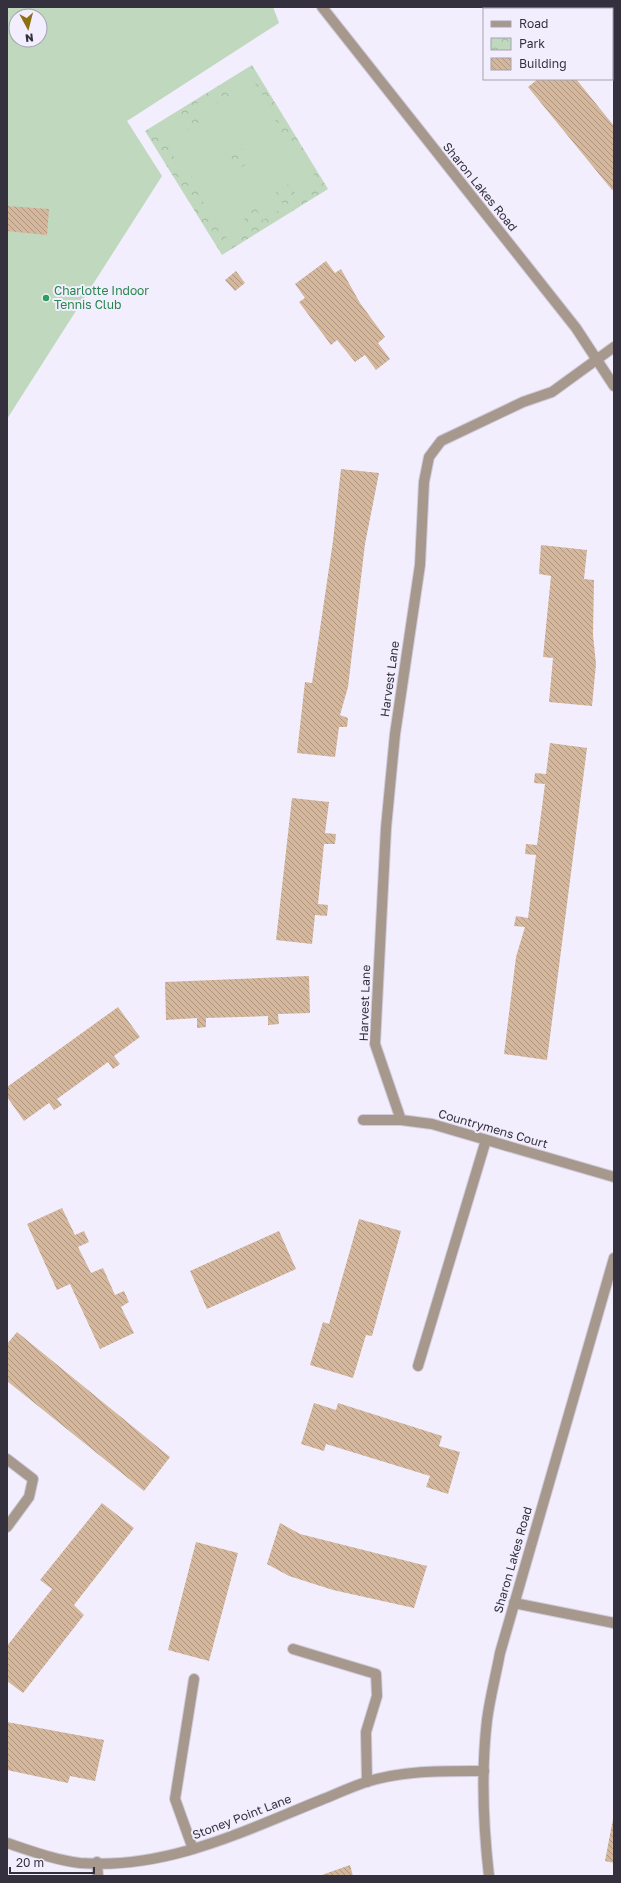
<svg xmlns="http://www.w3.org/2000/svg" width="621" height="1883" font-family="'Golos Text',sans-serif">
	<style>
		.park { fill: url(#park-crowns) }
		.pitch { fill: #bfd8be; fill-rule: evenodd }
		.building { fill: url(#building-back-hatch) }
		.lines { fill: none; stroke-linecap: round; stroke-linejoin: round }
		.service-casing { stroke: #d0ccdb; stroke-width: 12 }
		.minor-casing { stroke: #d0ccdb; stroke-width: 12 }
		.tertiary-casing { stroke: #d0ccdb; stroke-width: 12 }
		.service { stroke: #a7988e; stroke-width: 10 }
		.minor { stroke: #a7988e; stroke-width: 10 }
		.tertiary { stroke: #a7988e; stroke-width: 10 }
		.leisure-dot { fill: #2e9e5b; stroke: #f2eefd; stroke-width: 1.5 }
		.labels { text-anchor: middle; stroke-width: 4; stroke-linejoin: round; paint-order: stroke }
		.street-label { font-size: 12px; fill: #34303e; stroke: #f2eefd }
		.leisure-label { font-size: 12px; fill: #27864d; stroke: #f2eefd; text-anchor: start }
	</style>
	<defs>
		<pattern id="park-crowns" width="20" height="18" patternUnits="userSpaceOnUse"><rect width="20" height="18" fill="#bfd8be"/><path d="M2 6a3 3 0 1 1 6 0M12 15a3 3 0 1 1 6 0" fill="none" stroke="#a5baa4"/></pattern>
		<pattern id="building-back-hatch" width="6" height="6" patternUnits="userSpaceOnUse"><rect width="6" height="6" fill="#d5b79c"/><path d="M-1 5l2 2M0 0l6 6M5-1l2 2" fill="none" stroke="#ae9581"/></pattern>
	</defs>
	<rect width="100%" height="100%" fill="#f2eefd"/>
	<path class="park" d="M252,65L328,189L222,255L145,131Z"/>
	<path class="pitch" d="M7,7H273L279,23L127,121L162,176L7,419ZM16,16H40V40H16Z
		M247,71L278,119L273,122L285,139L289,136L320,184L298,198L289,184L276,192L285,207L263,220L255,207L242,215L250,228L229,242L198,194L201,192L191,175L187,177L157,130L178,116L188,131L200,123L190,108L212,94L221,109L235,100L225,85ZM239,144L250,162L237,170L226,153Z"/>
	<path class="building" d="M538,79H576L614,126V189L612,190L528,87Z
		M7,206L49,209L47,235L7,231Z
		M326,261L335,273L341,269L360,303L385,337L378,343L390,359L376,370L365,355L355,362L337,340L331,345L299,302L305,298L295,284Z
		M236,271L245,283L235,291L225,280Z
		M341,469L379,473L365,544L348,687L340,715L348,718L347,727H339L335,757L297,753L305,682L312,683L333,541Z
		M541,545L587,550L584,579L594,580L593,635L596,664L592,706L549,702L553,658L543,657L551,576L539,574Z
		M550,743L587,748L547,1060L504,1054L516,957L525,927L514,926L516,916L528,918L536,855L525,854L526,844L537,845L545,784L534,783L535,773L546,774Z
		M292,798L329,802L325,833L336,834L335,844H324L318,904L328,905L327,916L315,915L312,944L276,940Z
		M309,976L310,1013L278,1014L279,1024L268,1025V1016L206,1018V1027L197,1028V1018L166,1020L165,982Z
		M118,1007L140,1037L114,1056L120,1064L113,1069L108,1062L57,1099L62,1105L54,1110L49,1103L24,1121L7,1097V1087Z
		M62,1208L75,1235L84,1231L89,1242L78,1247L91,1273L103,1268L115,1295L124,1291L129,1302L121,1307L134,1333L100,1349L70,1284L57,1290L27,1224Z
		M359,1219L401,1231L372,1336L366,1335L353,1378L310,1365L323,1322L329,1324Z
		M279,1231L296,1269L207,1309L190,1271Z
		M17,1332L170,1457L144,1491L7,1381V1344Z
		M314,1403L336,1410L338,1403L442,1436L439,1446L460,1452L448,1494L426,1487L430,1476L326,1444L324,1451L301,1444Z
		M102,1503L134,1528L74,1605L84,1615L23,1693L7,1681V1646L52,1589L40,1580Z
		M280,1523L300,1534L427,1566L414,1608L333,1590L289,1576L267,1564Z
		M196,1542L238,1553L209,1661L168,1650Z
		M7,1722L104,1740L95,1781L70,1776L68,1783L7,1770Z
		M613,1819H614V1863L605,1861Z
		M350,1865L353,1876H319Z"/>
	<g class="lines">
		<g class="service-casing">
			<path id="service" d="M418,1366L486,1140
				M7,1459L33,1479L29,1497L7,1527
				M293,1649L376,1674L377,1696L366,1732L367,1782
				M193,1849L175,1799L194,1679
				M97,1862L98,1876"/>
		</g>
		<g class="minor-casing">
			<path id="minor" d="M363,1120H401L432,1124L614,1177
				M401,1120L375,1044L386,828L395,734L420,565L424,482L429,457L441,441L523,402L552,392L614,347
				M514,1603L614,1623
				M7,1843C31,1851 55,1860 80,1863C166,1870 244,1831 321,1800C336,1794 351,1787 366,1782C405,1770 444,1771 484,1771"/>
		</g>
		<g class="tertiary-casing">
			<path id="tertiary" d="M322,7L576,328L614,386
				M489,1876C483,1824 481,1772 487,1720C490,1697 496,1675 500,1653L614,1258"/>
		</g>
		<use href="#service" class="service"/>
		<use href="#minor" class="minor"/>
		<use href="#tertiary" class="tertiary"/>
	</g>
	<circle class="leisure-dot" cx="46" cy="298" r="4"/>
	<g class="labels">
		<g class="street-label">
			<text transform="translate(480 187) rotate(51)" y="4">Sharon Lakes Road</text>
			<text transform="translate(390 679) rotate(-82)" y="4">Harvest Lane</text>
			<text transform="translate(365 1003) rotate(-88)" y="4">Harvest Lane</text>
			<text transform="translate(493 1129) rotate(16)" y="4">Countrymens Court</text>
			<text transform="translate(513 1560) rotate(-74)" y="4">Sharon Lakes Road</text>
			<text transform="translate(242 1817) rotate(-21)" y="4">Stoney Point Lane</text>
		</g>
		<g class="leisure-label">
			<text x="54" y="295">Charlotte Indoor<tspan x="54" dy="14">Tennis Club</tspan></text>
		</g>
	</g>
	<rect width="621" height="1883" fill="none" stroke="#34303e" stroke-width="16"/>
	<rect x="483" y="8" width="130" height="72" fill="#f2eefd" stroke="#a6a2b1"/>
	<rect x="491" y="21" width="20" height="6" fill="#a7988e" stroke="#a6a2b1"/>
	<text x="519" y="28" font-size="12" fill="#34303e">Road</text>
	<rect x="491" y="38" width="20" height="12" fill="url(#park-crowns)" stroke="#a6a2b1"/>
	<text x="519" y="48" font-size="12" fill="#34303e">Park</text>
	<rect x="491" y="58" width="20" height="12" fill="url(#building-back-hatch)" stroke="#a6a2b1"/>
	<text x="519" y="68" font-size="12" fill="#34303e">Building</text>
	<g transform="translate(28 28) rotate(173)"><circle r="19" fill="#f2eefd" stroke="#a6a2b1"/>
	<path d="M0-3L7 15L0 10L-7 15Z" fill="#8d7013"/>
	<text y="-6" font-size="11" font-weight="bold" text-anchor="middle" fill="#34303e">N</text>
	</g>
	<path d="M10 1867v6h84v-6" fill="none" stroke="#34303e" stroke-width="2"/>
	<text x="16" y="1867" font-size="12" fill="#34303e" stroke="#f2eefd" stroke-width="3" paint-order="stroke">20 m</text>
</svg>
